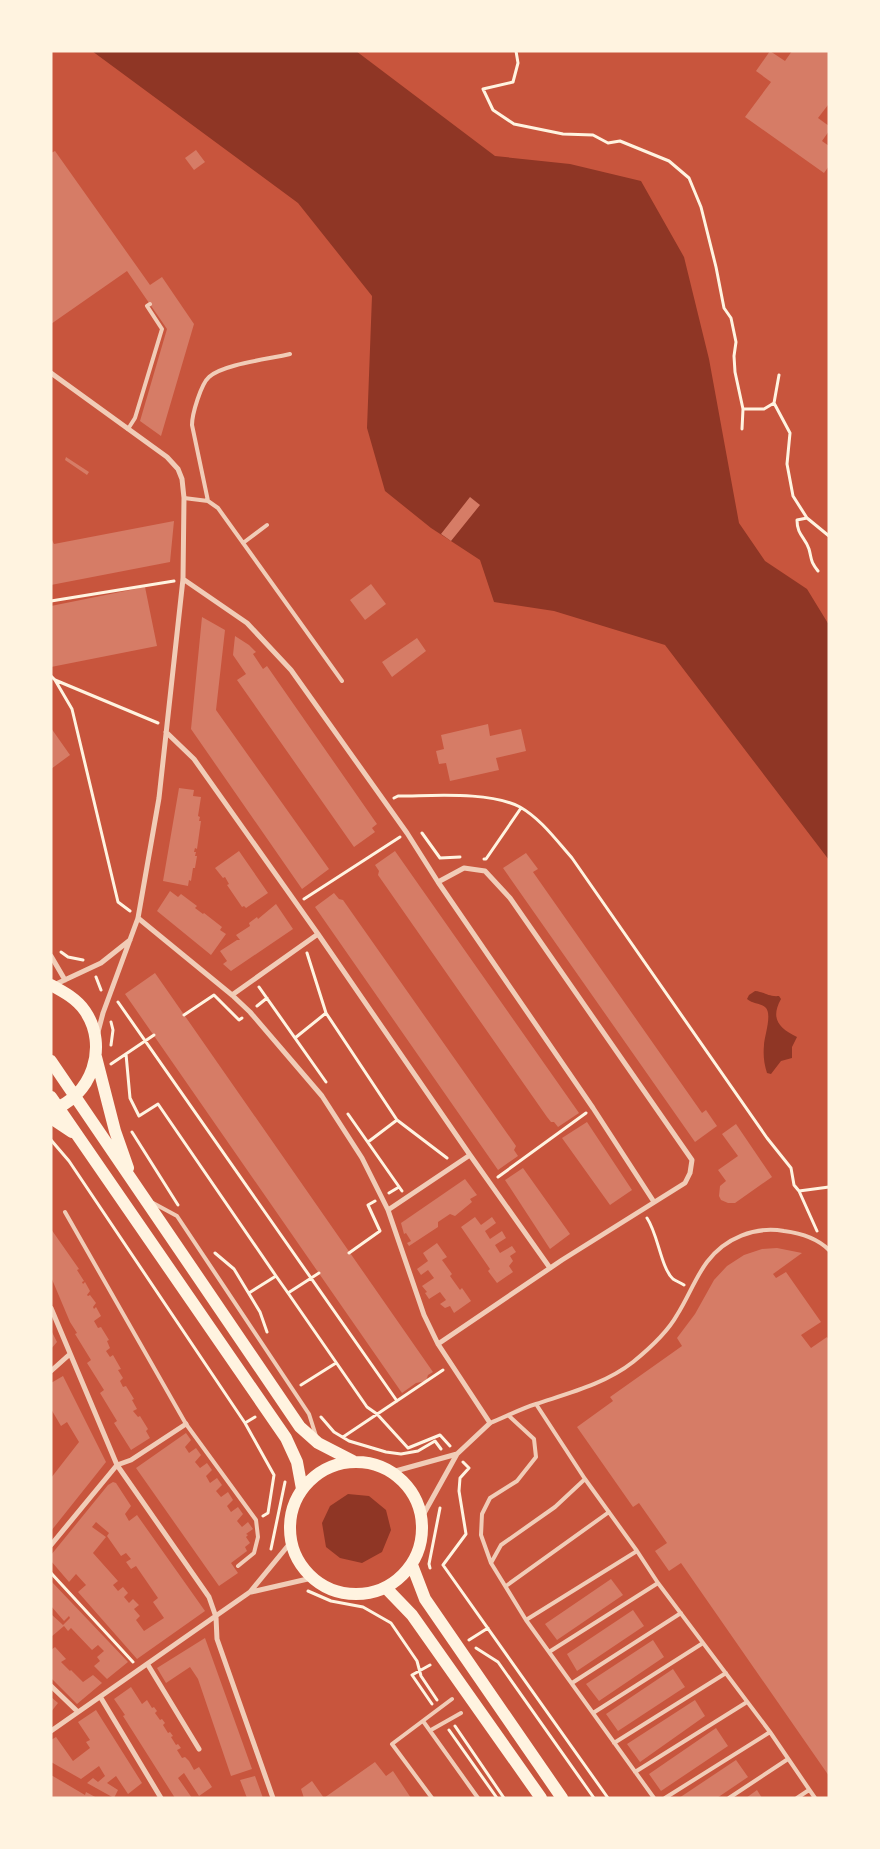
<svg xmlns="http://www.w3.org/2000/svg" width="880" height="1849" font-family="'Titillium Web',sans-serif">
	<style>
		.water { fill: #8f3625 }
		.building { fill: #d67c66; fill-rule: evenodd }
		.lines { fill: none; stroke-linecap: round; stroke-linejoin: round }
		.path { stroke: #fff3e0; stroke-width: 3 }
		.service { stroke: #f1ccb7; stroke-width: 4 }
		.minor { stroke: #f1ccb7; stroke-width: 5 }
		.trunk { stroke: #fff3e0; stroke-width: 12 }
	</style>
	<rect width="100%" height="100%" fill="#c8553d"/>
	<path class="water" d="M92,51H356L495,156L570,164L641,181L684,257L709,359L739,523L765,561L807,589L829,625V860L665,645L554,611L494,602L480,560L431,528L385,491L367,428L372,296L298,203Z
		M755,991C765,992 768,997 779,996L781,999C770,1019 779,1028 797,1037L792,1047V1058L781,1061L771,1074L767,1073C764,1064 763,1055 764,1045C764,1037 773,1013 765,1007C760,1003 753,1004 747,999L749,995Z
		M348,1494L369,1496L386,1510L391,1530L382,1552L362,1563L340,1558L326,1547L322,1523L330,1506Z"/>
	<path class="building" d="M770,51L785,61L792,51H829V106L828,105L818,118L829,126V131L822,141L829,146V166L824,173L745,117L771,82L756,71Z
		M196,150L205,162L194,170L185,158Z
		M55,151L150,285L162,277L194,324L161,436L140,421L167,329L127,271L51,324V153Z
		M66,457L89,472L87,475L65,460Z
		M470,497L480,505L451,541L441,534Z
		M174,521L170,562L51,585V538L54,544Z
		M371,584L386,604L365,620L350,600Z
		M145,587L157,646L51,667V606Z
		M202,617L225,630L216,710L329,869L302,889L191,729Z
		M235,636L249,645L256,652L253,654L263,669L267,666L377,824L372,828L375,832L354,847L237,680L246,674L233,655Z
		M417,638L426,651L392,677L382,662Z
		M488,724L490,736L521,729L526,751L496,758L499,770L450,781L446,763L439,764L436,751L444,749L441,735Z
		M51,728L70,755L51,769Z
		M179,788L194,790L193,796L201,797L198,816L200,817L199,821H201L197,849L195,848L194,852H196L195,856H197L195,868H193L191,881L189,880L188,886L163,881Z
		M239,851L268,893L246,908L244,906L242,907L227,885L229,884L225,877L223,878L215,868Z
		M395,851L579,1113L558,1127L554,1122H551L547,1117L378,875L379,871L375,865Z
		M526,853L538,869L533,872L702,1113L706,1110L717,1126L695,1142L503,868Z
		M170,891L178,897L181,894L197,906L195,908L203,914L204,913L222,927L220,930L226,934L211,955L157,911Z
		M334,893L339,899L343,900L516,1146L514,1150L518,1156L498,1170L315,907Z
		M276,904L293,929L231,971L223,964L227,961L220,951L237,940H240L236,935L250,926L249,923L257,917L258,919Z
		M155,973L433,1372L428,1375L426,1381L416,1383L402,1393L125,994Z
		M587,1122L632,1190L610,1205L562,1138Z
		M736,1124L772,1177L735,1203H728L721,1200L719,1196L720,1186L726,1181L718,1170L738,1156L722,1134Z
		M523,1168L570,1234L550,1249L505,1180Z
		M465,1179L477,1195L470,1199L472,1202L455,1216L450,1214L438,1222V1227L409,1246L407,1243L411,1241L406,1233L404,1234L401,1223Z
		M475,1217L481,1225L492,1217L496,1223L485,1231L490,1239L502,1231L506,1238L495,1245L500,1253L512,1246L516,1252L510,1256L513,1261L509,1266L513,1272L497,1283L488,1271L490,1269L461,1227Z
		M51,1229L79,1269L77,1270L84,1281L82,1282L83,1284L85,1282L90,1291L87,1295L88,1296L90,1295L96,1303L93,1307L94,1309L96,1307L101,1316L94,1321L98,1328L101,1327L109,1340L107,1341L110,1348L106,1351L110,1357L113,1355L121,1369L118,1370L123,1378L120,1381L123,1387L126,1386L134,1399L132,1400L137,1409L133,1411L138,1417L140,1416L148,1429L146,1431L150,1438L131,1450L114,1423L117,1421L100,1393L104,1390L87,1363L91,1360L75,1334L77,1333L70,1322L51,1277Z
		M437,1243L447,1257L442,1260L452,1274L450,1276L460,1290L462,1288L471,1301L454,1313L450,1306L445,1308L440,1304L446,1300L440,1292L429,1299L425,1293L427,1292L422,1286L434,1278L428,1270L421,1275L417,1269L428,1261L423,1253Z
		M777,1248L802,1253L773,1274L776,1278L786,1272L821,1322L801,1335L811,1348L827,1337L829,1340V1776L681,1563L669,1571L655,1551L667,1543L639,1503L633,1507L577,1427L613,1401L610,1397L682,1346L677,1338L695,1314L714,1280L727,1266L744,1255L762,1249Z
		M51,1330L57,1342L51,1349Z
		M63,1376L106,1462L51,1531V1478L79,1442L67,1422L61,1426L51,1409V1383Z
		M186,1433L191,1440L185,1447L189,1453L196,1448L201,1455L195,1462L200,1468L207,1463L212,1470L206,1476L210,1483L217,1478L222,1485L216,1491L221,1497L228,1492L233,1500L227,1506L231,1512L238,1507L243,1514L237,1521L242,1527L248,1522L253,1529L246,1534L248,1535L246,1537L250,1543L245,1547L247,1551L231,1563L238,1573L219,1586L136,1468Z
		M113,1482L116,1483L131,1506L125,1514L129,1521L137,1515L205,1611L137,1659L78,1592L86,1585L76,1574L69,1582L51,1561V1555L108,1485ZM96,1522L109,1533L107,1536L121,1556L126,1553L131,1559L126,1562L131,1569L136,1566L158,1598L153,1602L164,1618L144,1631L136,1620L140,1616L134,1609L139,1605L133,1599L129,1603L124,1597L128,1593L123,1587L118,1591L113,1585L118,1581L93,1553L106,1537L92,1527Z
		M611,1579L623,1595L557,1640L545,1624Z
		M51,1581L128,1662L107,1679L94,1666L100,1661L97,1657L104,1651L98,1645L92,1650L71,1628L68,1631L64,1626L51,1637V1614L63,1625L70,1618L69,1616L64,1621L51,1606Z
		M633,1610L644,1626L577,1671L567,1654Z
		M205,1638L252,1769L231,1776L198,1679L190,1667L166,1683L157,1668Z
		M653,1640L664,1657L599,1701L586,1684Z
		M55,1647L66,1659L61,1662L70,1671L71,1670L83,1682L93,1675L102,1683L77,1704L51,1678V1650Z
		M673,1669L685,1687L618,1731L606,1714Z
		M131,1687L142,1704L147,1700L152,1708L154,1707L157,1711L155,1713L160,1720L162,1719L165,1723L163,1725L168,1733L170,1732L173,1736L171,1737L176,1745L178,1744L181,1748L177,1750L182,1758L185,1757L189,1761L194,1770L199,1767L212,1787L199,1796L184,1773L178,1778L192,1798H175L123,1716L125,1715L114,1699Z
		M51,1697L58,1703L51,1712Z
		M695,1700L705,1716L640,1762L627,1744Z
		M96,1710L142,1783L128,1794L116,1776L107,1783L118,1790L114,1798L87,1783L93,1778L98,1782L105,1776L99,1766L81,1779L51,1762V1740L56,1737L73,1761L90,1748L86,1742L90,1740L78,1722Z
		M716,1728L728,1746L661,1791L649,1774Z
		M736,1760L748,1777L717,1798H679Z
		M375,1762L386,1776L393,1771L411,1798H324Z
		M51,1775L85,1795L86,1792L97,1798H51Z
		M255,1776L263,1798H247L240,1780Z
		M312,1781L324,1798H304L301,1789Z
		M757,1790L762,1798H746Z"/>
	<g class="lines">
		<path class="path" d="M516,51L518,63L513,82L483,89L493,110L514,124L563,134L593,135L608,143L620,141L669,161L689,178L701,207L716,267L724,308L731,318L736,342L734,356L735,372L743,409L742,429
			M774,403L790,433L787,464L793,496L807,518L829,536
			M743,409H764L774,403L779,375
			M807,518L797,520C797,535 805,537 809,549C812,560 810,561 818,571
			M51,601L174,581
			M51,676L55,680L158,723
			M55,680L72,709L118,902L130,911
			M394,798L398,796C433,796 489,791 520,807C541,819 556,840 572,858L767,1138L791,1168L794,1185L799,1191
			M422,833L440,858L460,857
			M484,859H486L521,808
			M304,899L400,837
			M61,952L68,957L83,960
			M307,953L326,1013L397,1120L447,1158
			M96,977L101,990
			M259,987L326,1082
			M118,1002L397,1401
			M257,1006L267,998
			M184,1015L214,995L239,1020L242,1018
			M295,1038L326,1013
			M111,1045L113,1030L111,1022
			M126,1054L130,1098L139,1116L158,1104L276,1276
			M111,1064L154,1035
			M348,1114L402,1191
			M132,1132L178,1205
			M51,1140L69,1161L245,1423L255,1417
			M368,1142L397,1120
			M498,1177L586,1113
			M389,1193L399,1187
			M647,1218C658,1234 661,1268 673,1279C676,1281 681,1283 684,1285
			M817,1231L799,1191L829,1187
			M215,1253L234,1269L260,1312L267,1332
			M349,1253L380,1231L368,1205L375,1201
			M249,1293L276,1276L288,1293L319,1273
			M288,1293L367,1407L377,1414L408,1448L440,1435L450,1446
			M301,1385L336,1363
			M321,1417L334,1432L349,1441L386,1452L401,1454L418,1451L435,1441L441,1449
			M245,1423L274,1475L268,1513L263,1516
			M343,1437L443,1370
			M463,1462L469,1468L460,1478L459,1491L466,1534L443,1565L608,1798
			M271,1549L285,1482
			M430,1568L429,1564L440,1508
			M51,1573L133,1662
			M308,1591L331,1601L363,1607L391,1623L417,1661L421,1676L437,1700
			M469,1640L488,1628
			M476,1648L498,1662L594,1798
			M430,1665L412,1675L432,1704
			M455,1726L504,1798
			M449,1730L497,1798"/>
		<path class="service" d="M128,429L135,418L162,329L147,306L150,304
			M184,498L208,501L218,508L342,681
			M208,501L192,425C192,414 201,384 209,377C223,364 270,359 290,354
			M243,543L267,525
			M153,1203L177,1216L309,1414L316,1436
			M65,1212L186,1424L256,1520L258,1537L254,1553L238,1566
			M536,1404L585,1479L637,1551L658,1583L770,1732L815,1798
			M508,1415L534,1439L536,1457L517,1481L490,1498L482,1514L481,1535L491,1563L526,1620L654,1798
			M490,1423C505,1417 520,1409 536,1404C569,1393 605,1384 633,1362C649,1349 667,1333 677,1315C688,1298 695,1278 707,1262C725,1238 755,1226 784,1231C800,1233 818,1239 829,1250
			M491,1563L501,1545L555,1507L585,1479
			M506,1586L609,1512
			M526,1620L637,1551
			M549,1652L658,1583
			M572,1683L681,1613
			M593,1713L703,1643
			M423,1721L478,1798
			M431,1730L461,1713
			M614,1743L726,1673
			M635,1772L747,1702
			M432,1798L392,1744L452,1699
			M665,1798L770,1732
			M729,1798L788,1759
			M797,1798L809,1790"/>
		<path class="minor" d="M51,373L167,457L178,469L182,479L184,498L183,579L159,798L138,918L103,1013L98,1032
			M183,579L247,623L291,670L407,833L438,882L593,1108L654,1202
			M166,732L194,759L318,934L470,1155L550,1268
			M438,882L464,868L485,871L510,898L692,1160L690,1173L685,1183L562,1260L438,1344
			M138,918L232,995L250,1012L322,1096L362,1158L388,1210L424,1315L438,1344L490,1423L457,1454L422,1517
			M51,956L65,980
			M54,985L101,963L130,940
			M232,995L318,934
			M388,1210L470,1155
			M51,1308L117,1465L209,1597L216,1617L217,1639L273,1798
			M51,1371L70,1354
			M392,1472L457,1454
			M51,1545L117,1465L131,1460L186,1424
			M251,1592L312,1578
			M148,1665L199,1749
			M51,1686L78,1712
			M101,1698L161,1798
			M51,1731L250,1592L291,1542"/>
		<path class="trunk" d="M51,985C64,992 77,999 85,1011C109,1046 92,1097 51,1110
			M96,1057L115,1131L128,1168
			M51,1061L300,1427L318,1443L353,1461
			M51,1097L286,1438L297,1462L302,1489
			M51,1118L72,1132
			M290 1528a66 66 0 1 1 132 0a66 66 0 1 1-132 0Z
			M412,1565L425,1599L562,1798
			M386,1588L412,1615L541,1798"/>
	</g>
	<rect width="880" height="1849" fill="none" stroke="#fff3e0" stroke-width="105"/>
</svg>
